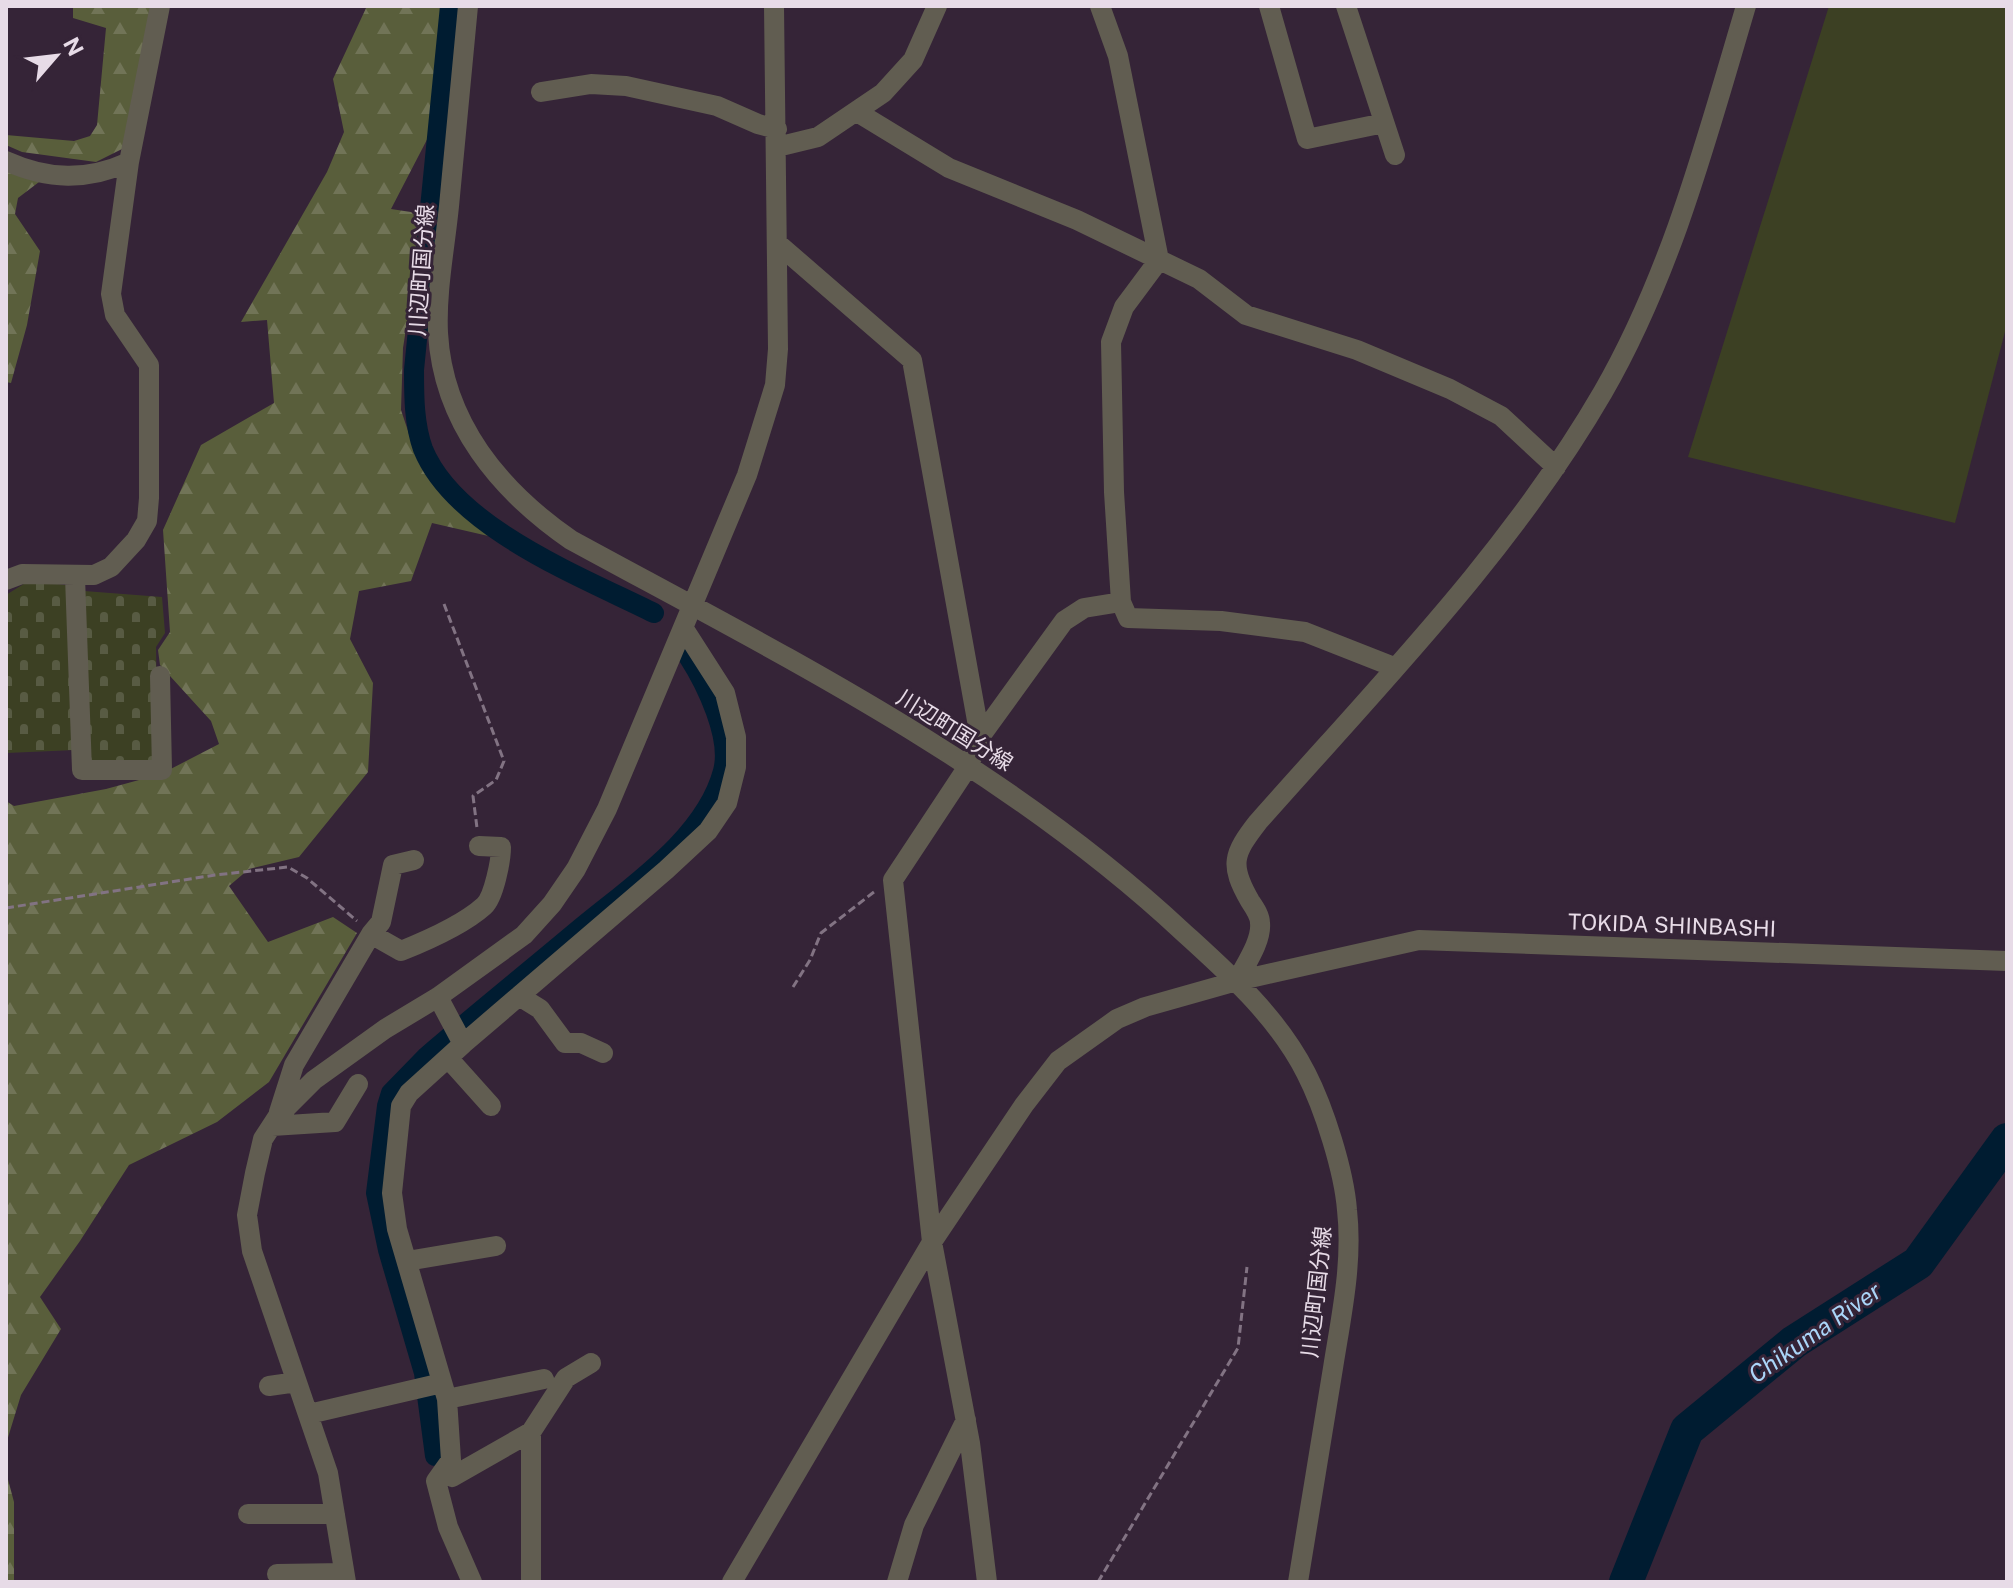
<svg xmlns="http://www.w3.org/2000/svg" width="2013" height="1588" font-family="'Public Sans','Noto Sans JP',sans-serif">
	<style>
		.grass { fill: #3c4023 }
		.forest { fill: url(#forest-firs) }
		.cemetery { fill: url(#cemetery-stones) }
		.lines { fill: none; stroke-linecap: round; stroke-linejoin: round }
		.canal { stroke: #001c31; stroke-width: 20 }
		.river { stroke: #001c31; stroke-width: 34 }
		.path { stroke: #827383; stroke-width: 3; stroke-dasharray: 8 4; stroke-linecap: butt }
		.minor { stroke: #615d51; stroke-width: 20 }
		.labels { text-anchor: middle; stroke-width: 6; stroke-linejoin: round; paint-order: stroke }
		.street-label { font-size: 22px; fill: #e7dbe7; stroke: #352437 }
		.water-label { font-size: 24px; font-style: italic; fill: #aad5f8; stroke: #352437 }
	</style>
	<defs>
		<pattern id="forest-firs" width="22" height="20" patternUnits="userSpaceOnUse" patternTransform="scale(2)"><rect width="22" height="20" fill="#595e3b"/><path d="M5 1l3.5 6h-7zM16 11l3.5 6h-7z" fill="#717457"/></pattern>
		<pattern id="cemetery-stones" width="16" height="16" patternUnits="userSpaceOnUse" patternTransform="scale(2)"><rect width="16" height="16" fill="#3c4023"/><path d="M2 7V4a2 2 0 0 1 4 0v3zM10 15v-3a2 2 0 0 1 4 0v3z" fill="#585b43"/></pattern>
	</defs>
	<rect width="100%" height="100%" fill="#352437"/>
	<path class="grass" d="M1829,6H2007V324L1955,523L1688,457Z"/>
	<path class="forest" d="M73,6H154L122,149L96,162L22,152L6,145V135L74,141L90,136L97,125L106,28L73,18Z
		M367,6H446L433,128L391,209L424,214L403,348L401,410L416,455L433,482L454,505L497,538L432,523L411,581L359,591L350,639L373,683L368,772L299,857L249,869L229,886L268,942L333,917L357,933L269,1082L217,1122L129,1165L80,1241L40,1297L61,1329L21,1395L6,1444V801L14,806L106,789L161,774L219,744L211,721L160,665L158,650L170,632L163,530L201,445L274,403L267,320L241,322L327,172L344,132L333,79Z
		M6,166L39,182L18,198L15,214L40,251L27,325L11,383L6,382Z
		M6,1472L14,1502V1582H6Z"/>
	<path class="cemetery" d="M30,580L71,586L75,750L6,753V595Z
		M84,591L162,597L165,633L156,647L158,764L89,766Z"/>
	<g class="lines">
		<path class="canal" d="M450,6L414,370C414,396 414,424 423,449C455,528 582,577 654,613
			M435,1456L424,1373L388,1250L376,1193L387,1106L391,1093L427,1056C476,1014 527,973 577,931C628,888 705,839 723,771C732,737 706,684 688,656"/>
		<path class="river" d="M1626,1582L1687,1430L1794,1342L1918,1263L2007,1140"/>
		<path class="path" d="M444,604L504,761L496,780L473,796L477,828
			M6,908L215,875L288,867L307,878L357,921
			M793,987L810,960L821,933L874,892
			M1098,1582L1238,1348L1247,1267"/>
		<path class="minor" d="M468,6C462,73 455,139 449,206C445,247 436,291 438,333C443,423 500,491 571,540C784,656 1004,765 1183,932C1229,974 1277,1016 1306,1073C1324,1108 1344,1171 1347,1210C1353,1263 1341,1317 1333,1368C1321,1439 1310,1511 1298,1582
			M1100,6L1118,56L1159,260L1124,307L1111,342L1114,492L1121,602L1128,618L1221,621L1305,632L1394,667
			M1269,6L1307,139L1384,123
			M1346,6L1395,155
			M541,92L591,84L626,86L717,106L758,124L777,129
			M857,112L949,168L1077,220L1199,279L1246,315L1357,350L1450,389L1501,416L1556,467
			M777,147L818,137L883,93L913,60L937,6
			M6,161C48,180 87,181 129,162
			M777,243L912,360L980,737L969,765L893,880L932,1242L970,1443L987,1582
			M75,577L82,770H162L160,676
			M6,580L22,574L94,575L111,567L136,540L147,521L149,498V365L115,315L111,294L129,162L160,6
			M980,737L1064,621L1084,608L1121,602
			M371,934L401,951C426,941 464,924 484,906C494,897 501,860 501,847L479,846
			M1237,981C1245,965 1262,941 1260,923C1260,915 1254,907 1250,901C1229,865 1233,854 1258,822C1379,685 1511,551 1603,392C1672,272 1707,137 1746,6
			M519,996L540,1009L565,1043H581L603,1053
			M438,997L463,1044L409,1093L401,1106L392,1193L397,1229L447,1399L451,1460L436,1481L448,1527L472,1582
			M463,1044L666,870L708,831L727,803L736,767V737L725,693L684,629
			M448,1058L491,1106
			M279,1112L294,1065L371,934L381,922L393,865L414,860
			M272,1126L335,1122L358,1084
			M407,1261L496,1246
			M269,1386L297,1382
			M447,1399L544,1379
			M309,1414L442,1383
			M531,1432L566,1378L591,1363
			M443,1471L452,1477L531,1432V1582
			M248,1514H335
			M277,1574L344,1573
			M346,1582L328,1473L252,1251L247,1215L255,1173L263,1139L278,1116L314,1080L385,1029L438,997L524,935L552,904L576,869L607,809L747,475L775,385L778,349L774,6
			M732,1582L932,1242L1024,1105L1058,1061L1117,1019L1145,1007L1237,981L1419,940L2007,961
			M897,1582L914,1525L966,1420"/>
	</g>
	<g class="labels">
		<g class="street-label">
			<text transform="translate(421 270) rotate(-86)" y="8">川辺町国分線</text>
			<text transform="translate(955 730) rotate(32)" y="8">川辺町国分線</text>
			<text transform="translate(1672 925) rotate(2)" y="8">TOKIDA SHINBASHI</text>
			<text transform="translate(1316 1292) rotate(-84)" y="8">川辺町国分線</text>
		</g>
		<g class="water-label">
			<text transform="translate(1815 1333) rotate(-35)" y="8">Chikuma River</text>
		</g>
	</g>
	<rect width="2013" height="1588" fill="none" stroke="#e7dbe7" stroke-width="16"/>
	<g transform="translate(56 56) rotate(62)" stroke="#352437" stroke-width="6" paint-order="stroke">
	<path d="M0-6L14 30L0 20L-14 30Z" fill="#e7dbe7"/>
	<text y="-12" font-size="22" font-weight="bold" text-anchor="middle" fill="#e7dbe7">N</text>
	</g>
</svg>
